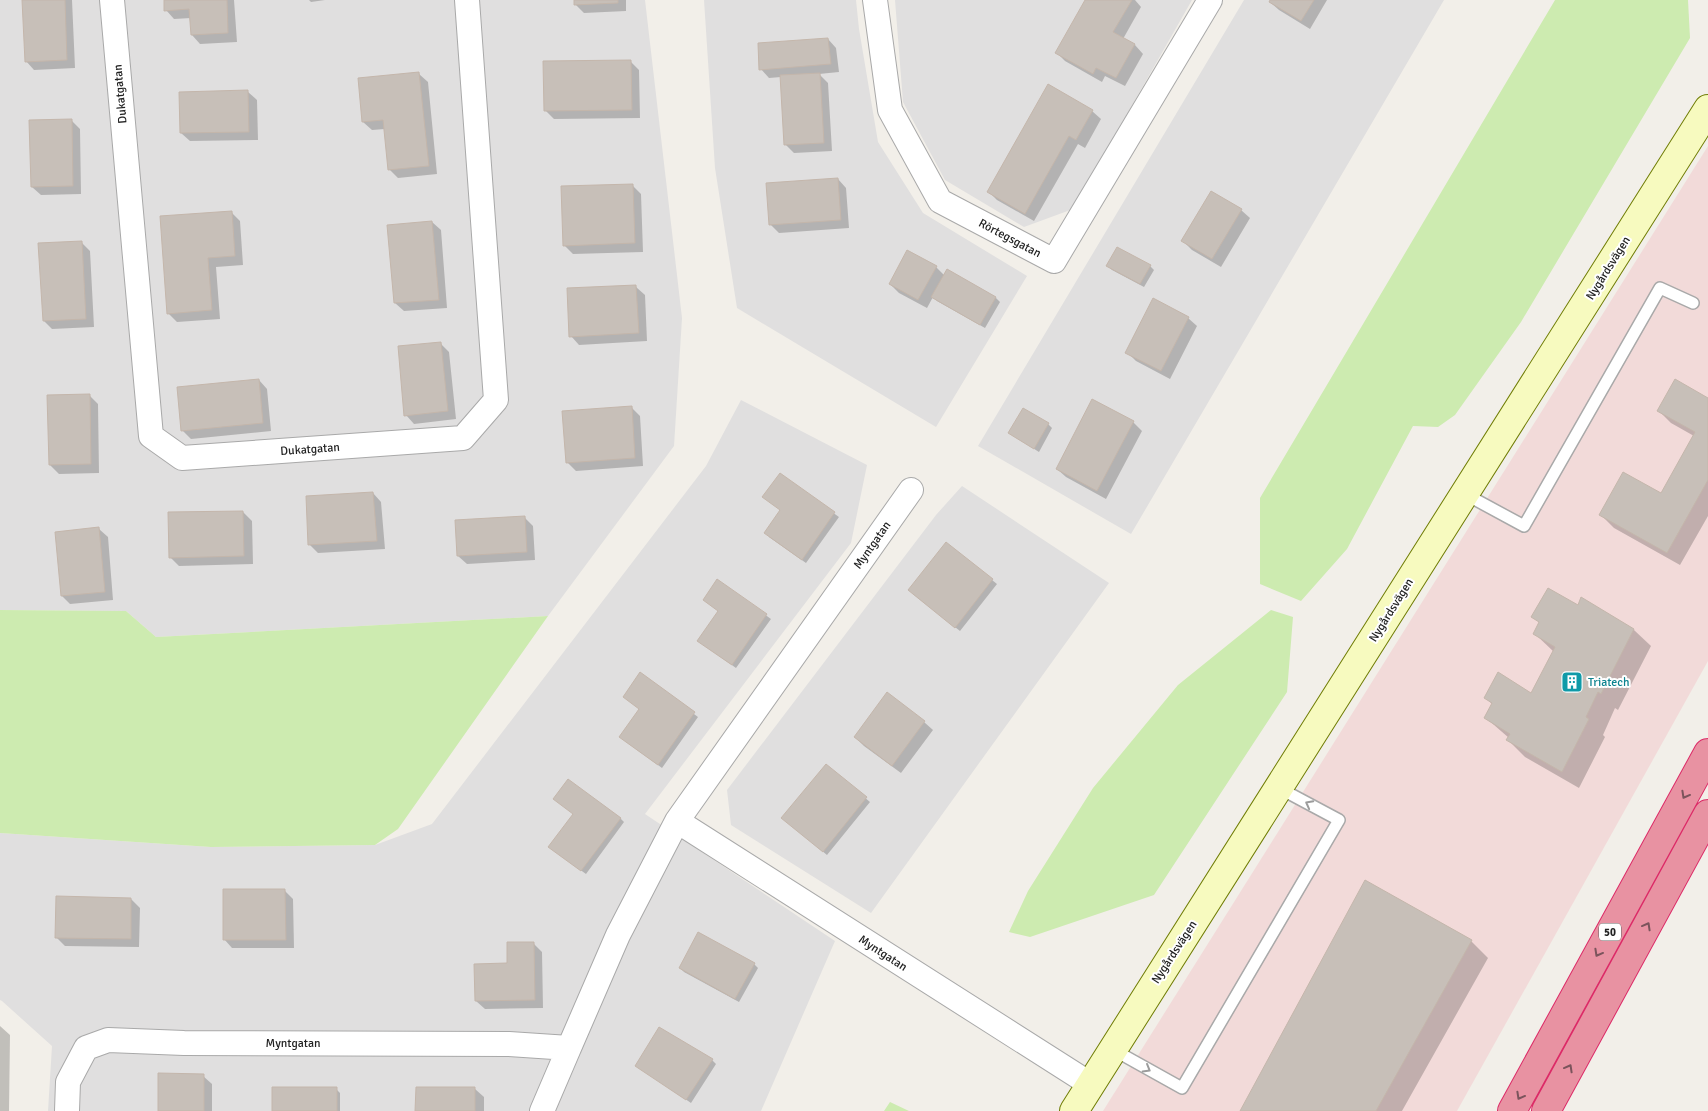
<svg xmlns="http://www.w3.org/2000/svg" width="1708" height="1111" font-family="Signika,sans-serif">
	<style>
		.residential { fill: #e0dfdf }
		.commercial { fill: #f2dad9 }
		.grass { fill: #cdebb0 }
		.shadow { fill: #0003 }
		.building { fill: #c7bfb8; stroke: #c4b6ab }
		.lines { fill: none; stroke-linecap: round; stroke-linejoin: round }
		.lane-casing { stroke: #a9a9a9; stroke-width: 14 }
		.street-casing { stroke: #a9a9a9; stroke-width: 26 }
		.secondary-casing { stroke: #707d05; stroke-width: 30 }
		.highway-casing { stroke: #dc2a67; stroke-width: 30 }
		.lane { stroke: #fff; stroke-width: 11 }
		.street { stroke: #fff; stroke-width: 24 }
		.secondary { stroke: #f7fabf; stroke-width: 28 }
		.highway { stroke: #e892a2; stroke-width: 28 }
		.oneway { stroke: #7b545c }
		.oneway2 { stroke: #9c9c9c }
		.labels { text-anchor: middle; stroke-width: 4; stroke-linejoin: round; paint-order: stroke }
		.shield { fill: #fff; stroke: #646464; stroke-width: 1 }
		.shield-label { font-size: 11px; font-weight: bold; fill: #222 }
		.street-label { font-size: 12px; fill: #222; stroke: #fff }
		.culture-label { font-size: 12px; fill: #0d838f; stroke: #fff; text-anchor: start }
	</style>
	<rect width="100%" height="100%" fill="#f2efe9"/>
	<path class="residential" d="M0,0H645L682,318L674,446L548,616L156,637L126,611L0,610Z
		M704,0H856L859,29L878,142L923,213L1027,276L936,427L737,308L715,168Z
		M895,0H1192L1073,209L1024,227L945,180L903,102Z
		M1244,0H1444L1131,534L978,446Z
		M741,400L867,465L851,543L645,814L835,941L761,1111H48L52,1046L2,1001L0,1000V833L211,847L375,845L432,824L706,466Z
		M962,486L1109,583L871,913L731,825L727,790L936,515Z"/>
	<path class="commercial" d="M1708,146V661L1457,1111H1103Z"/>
	<path class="grass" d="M1555,0H1688L1690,38L1521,322L1455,415L1438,427L1413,426L1347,549L1301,601L1260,584V498Z
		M0,610L126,611L156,637L548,616L398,829L375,845L211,847L0,833Z
		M1271,610L1293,617L1287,692L1154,895L1030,937L1009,932L1028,891L1093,788L1178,685Z
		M890,1102L909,1111H884Z"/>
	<path class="shadow" d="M23,0H72L75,68L34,70L26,61Z
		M165,0H234L237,42L200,44L192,35L191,18L174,19L166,10Z
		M309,0H325L311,2Z
		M575,0H626V11L584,13L575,4Z
		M1087,0H1135L1141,7L1123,39L1135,45L1143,54L1125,86L1105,76L1102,82L1065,61L1057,53Z
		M1271,0H1327L1310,29L1279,10L1270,2Z
		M828,39L836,48L839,72L819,74L828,83L832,151L794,153L785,144L781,77L769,78L761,69Z
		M630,61L639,70L640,118L554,119L545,110Z
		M419,74L428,82L437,174L398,178L389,169L385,129L372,130L363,122Z
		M248,92L257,100L258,140L190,141L181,133Z
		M1092,111L1101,119L1085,148L1078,144L1034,221L997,200L988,191Z
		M71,120L80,129L81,194L41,195L32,187Z
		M838,179L846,188L849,228L779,233L770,224Z
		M632,185L641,194L643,252L573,254L564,245Z
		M1241,210L1250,218L1221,267L1192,250L1183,241Z
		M231,212L240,221L243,265L216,267L220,319L177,322L168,313Z
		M432,222L441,230L447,308L404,311L395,303Z
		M81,242L90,251L94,327L52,329L44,321Z
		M1108,266H1150L1154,270L1144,287L1112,270Z
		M936,267L945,276L948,271L996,298L1000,302L985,328L937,301L933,297L927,308L899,293L890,284Z
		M636,287L645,295L647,341L579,345L571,336Z
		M1188,318L1197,326L1170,379L1136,361L1127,352Z
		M440,343L449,352L456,419L414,424L406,415Z
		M259,380L267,389L271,431L191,439L182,430Z
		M89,395L98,404L99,473L59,474L50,465Z
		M1708,399V516L1680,565L1614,528L1601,515L1661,495L1694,436L1671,423L1658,410Z
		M631,407L640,416L643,466L576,471L567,462Z
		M1133,422L1142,431L1106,499L1066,477L1057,469Z
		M1048,424L1052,428L1039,452L1009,433Z
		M780,475L839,517L806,563L769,537L781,510Z
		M373,493L381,502L385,549L318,553L309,544Z
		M243,512L252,521L253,564L179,566L170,557Z
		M524,517L533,526L535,560L467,564L458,556Z
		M99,529L108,537L113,600L70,604L62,596Z
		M946,543L997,584L960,631L913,594Z
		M718,581L771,619L736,668L698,641L719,611Z
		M1578,606L1634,630L1651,646L1618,710L1615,708L1603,735L1605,737L1579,788L1525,757L1508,740L1509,738L1486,718L1493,705L1486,698L1531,695L1554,652L1534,633L1540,623L1533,616Z
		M640,674L698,717L662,768L625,741L640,709Z
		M887,694L924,722L933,730L901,773L864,746L855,737Z
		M826,765L870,802L827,855L787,822Z
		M620,818L624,822L586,874L554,851Z
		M284,890L293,899L294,948H232L224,939Z
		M131,899L140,908L139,947L65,946L56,937Z
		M1471,941L1488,958L1402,1111H1242Z
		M533,943L542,952L543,1008L485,1009L476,1001L508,964Z
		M754,964L758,968L739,1002L684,972L680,968Z
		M0,1026L10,1035L9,1111H0Z
		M712,1060L716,1064L691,1103L637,1066Z
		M203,1076L212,1084V1111H160Z
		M336,1089L340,1093V1111H274Z
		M475,1089L484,1097V1111H417Z"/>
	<path class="building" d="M22,0H65L67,60L25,62Z
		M164,0H227L228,33L191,35L189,9L164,11Z
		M574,0H618V3L574,5Z
		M1085,0H1132L1113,32L1135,44L1116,78L1096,68L1093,74L1055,53Z
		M1270,0H1314L1301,21L1269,2Z
		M828,38L831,64L759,70L758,43Z
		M631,60L632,110L544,111L543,61Z
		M419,72L429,166L388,170L383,120L362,122L358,78Z
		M820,73L824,143L784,145L780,75Z
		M1048,84L1093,110L1076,140L1069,136L1025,214L987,192Z
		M248,90L249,132L180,133L179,92Z
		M72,119L73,186L31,187L29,120Z
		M838,178L841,220L769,225L766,183Z
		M633,184L635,243L563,246L561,186Z
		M1211,191L1242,209L1212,259L1181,241Z
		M232,211L235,256L208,258L212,310L167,314L160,216Z
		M432,221L439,300L394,303L387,225Z
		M82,241L86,319L43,321L38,243Z
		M1117,247L1151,265L1140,284L1106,266Z
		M907,250L937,266L918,300L889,284Z
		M947,269L996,297L980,325L931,297Z
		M636,285L639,333L569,337L567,288Z
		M1153,298L1189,317L1161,371L1125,353Z
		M441,342L448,411L404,416L398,346Z
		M259,379L263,423L181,431L177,387Z
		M1675,379L1708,398V480L1667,553L1599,515L1623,472L1661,493L1695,432L1657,411Z
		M90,394L91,464L49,465L47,395Z
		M1092,399L1134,421L1097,491L1056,469Z
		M632,406L635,458L566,463L562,411Z
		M1023,408L1049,423L1034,449L1008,433Z
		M780,473L835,512L802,560L764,533L780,510L762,497Z
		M373,492L377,541L308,545L306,496Z
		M243,511L244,556L169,558L168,512Z
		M525,516L527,552L457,556L455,520Z
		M99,527L105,592L61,596L55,532Z
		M946,542L993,579L955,628L908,590Z
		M717,579L767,614L732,665L697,641L718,611L703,600Z
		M1548,588L1578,605L1581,597L1634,629L1601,694L1598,692L1586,717L1589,719L1562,772L1506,740L1510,734L1484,718L1492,703L1484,698L1498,672L1531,693L1555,647L1533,634L1539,622L1531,617Z
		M640,672L695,712L658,765L619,737L639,709L623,697Z
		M887,692L925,721L892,766L854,737Z
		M826,764L867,797L823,852L781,818Z
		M568,779L621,818L581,871L548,847L573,814L553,799Z
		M1365,880L1472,940L1376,1111H1240Z
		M223,889H285L286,940H223Z
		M56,896L131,898V939L55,938Z
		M698,932L755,963L735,999L679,968Z
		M507,942H534L535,1000L475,1001L474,964L507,963Z
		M659,1027L713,1059L686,1100L635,1066Z
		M158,1073L204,1074V1111H158Z
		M272,1087H337V1111H272Z
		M416,1087H475V1111H415Z"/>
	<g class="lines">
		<g class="lane-casing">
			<path id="lane" d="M1465,494L1524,526L1660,288L1693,303
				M1112,1049L1182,1088L1339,820L1279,788"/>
		</g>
		<g class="street-casing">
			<path id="street" d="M112,0L151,436L182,458L463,438L496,400L467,0
				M875,0L890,110L940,201L1054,261L1210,0
				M677,821L1090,1084
				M67,1111L68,1082L86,1048L108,1040L184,1043L509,1044L569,1048L618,935L677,821L911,490
				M542,1111L569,1048"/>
		</g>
		<g class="secondary-casing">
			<path id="secondary" d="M1074,1111L1708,109"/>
		</g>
		<g class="highway-casing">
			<path id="highway" d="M1512,1111L1708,753
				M1546,1111L1708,814"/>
		</g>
		<use href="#lane" class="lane"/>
		<use href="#street" class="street"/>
		<use href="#secondary" class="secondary"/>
		<use href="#highway" class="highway"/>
	</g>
	<defs><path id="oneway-chevron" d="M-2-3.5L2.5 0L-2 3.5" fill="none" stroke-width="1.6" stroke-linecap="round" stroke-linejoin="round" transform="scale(1.25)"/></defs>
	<g class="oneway">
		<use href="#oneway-chevron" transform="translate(1685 795) rotate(119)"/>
		<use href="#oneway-chevron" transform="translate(1647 926) rotate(-61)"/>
		<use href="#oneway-chevron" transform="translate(1598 953) rotate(119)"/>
		<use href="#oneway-chevron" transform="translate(1569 1068) rotate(-61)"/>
		<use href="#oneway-chevron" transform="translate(1520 1096) rotate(119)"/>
	</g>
	<g class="oneway2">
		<use href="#oneway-chevron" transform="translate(1309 804) rotate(-152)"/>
		<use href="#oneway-chevron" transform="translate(1147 1069) rotate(30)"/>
	</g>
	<defs>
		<g id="building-square" transform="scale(1.125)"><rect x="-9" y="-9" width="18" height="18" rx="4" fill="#0f9aa8" stroke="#fff"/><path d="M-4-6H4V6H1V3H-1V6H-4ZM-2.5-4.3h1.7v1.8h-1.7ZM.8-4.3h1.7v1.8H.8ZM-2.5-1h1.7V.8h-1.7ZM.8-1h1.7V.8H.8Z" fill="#fff"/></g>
	</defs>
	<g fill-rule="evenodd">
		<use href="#building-square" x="1572" y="682"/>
	</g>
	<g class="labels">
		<rect class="shield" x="1599" y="923.5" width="22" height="17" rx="4"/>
		<g class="shield-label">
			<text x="1610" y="936">50</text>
		</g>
		<g class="street-label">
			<text transform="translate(120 94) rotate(-95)" y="4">Dukatgatan</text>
			<text transform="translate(1010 238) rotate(28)" y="4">Rörtegsgatan</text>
			<text transform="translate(1608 268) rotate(-58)" y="4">Nygårdsvägen</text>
			<text transform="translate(310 449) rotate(-4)" y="4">Dukatgatan</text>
			<text transform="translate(872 545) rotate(-55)" y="4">Myntgatan</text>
			<text transform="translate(1391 610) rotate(-58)" y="4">Nygårdsvägen</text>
			<text transform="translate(1174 952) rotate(-57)" y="4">Nygårdsvägen</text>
			<text transform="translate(883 953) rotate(33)" y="4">Myntgatan</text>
			<text x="293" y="1047">Myntgatan</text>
		</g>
		<g class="culture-label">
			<text x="1588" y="686">Triatech</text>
		</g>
	</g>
</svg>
